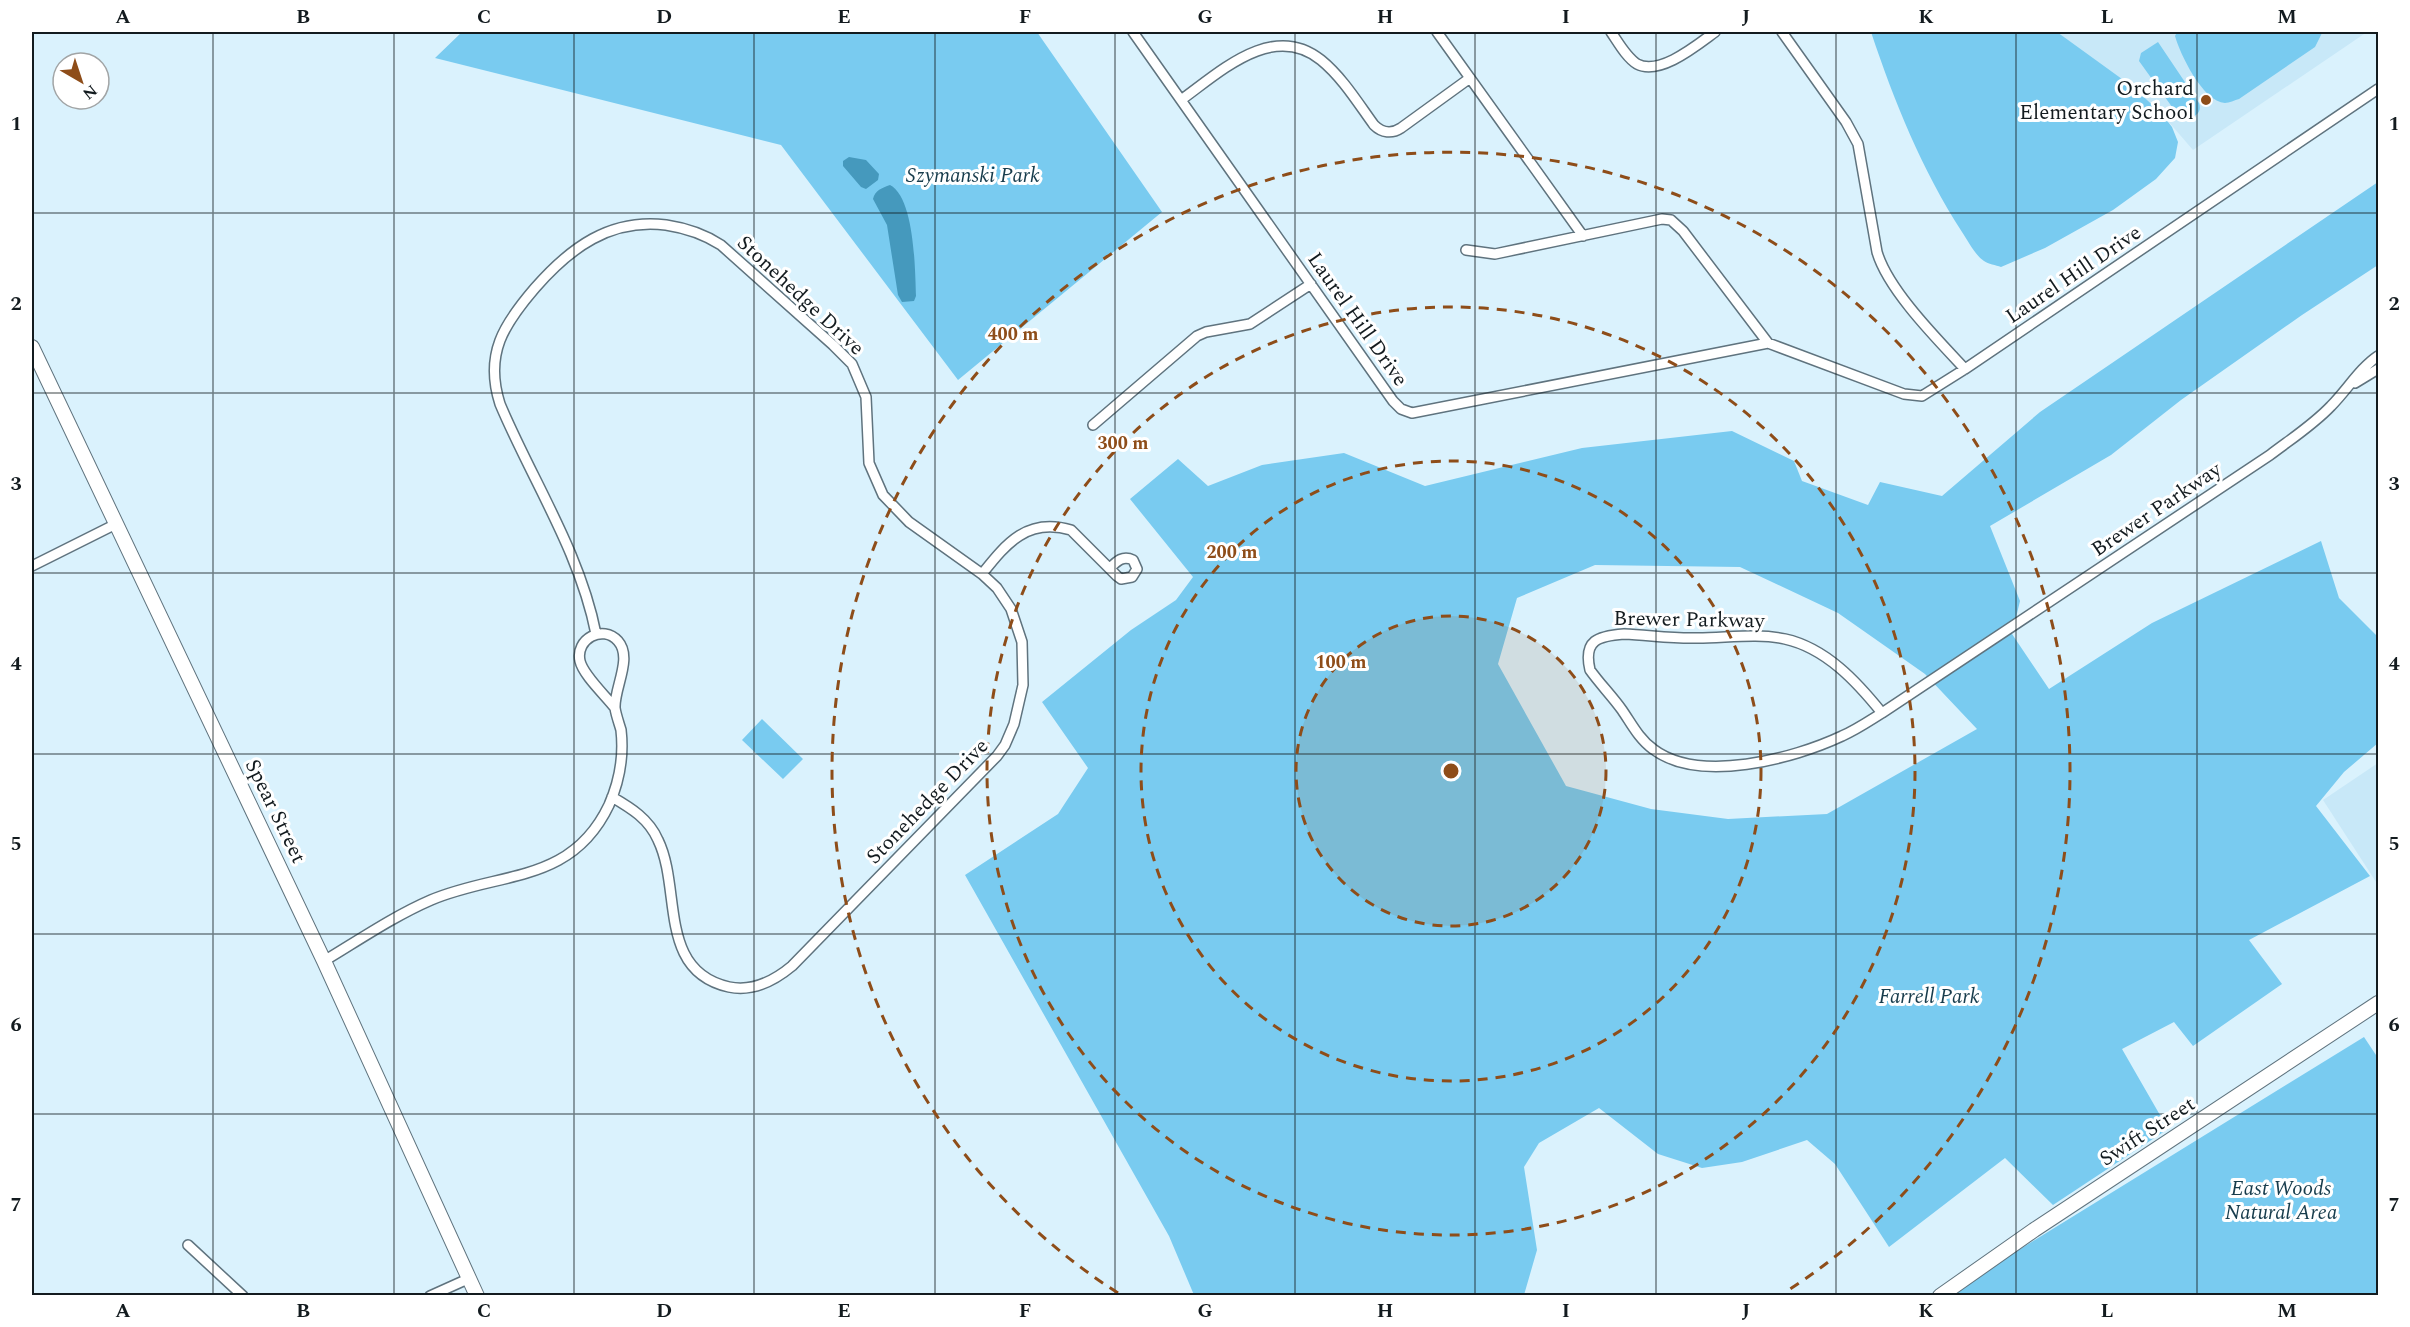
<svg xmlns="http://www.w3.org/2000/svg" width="2410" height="1327" font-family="Spectral,serif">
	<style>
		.built { fill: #c8e8f8 }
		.green { fill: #79cbf0; fill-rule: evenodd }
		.water { fill: #4599bd }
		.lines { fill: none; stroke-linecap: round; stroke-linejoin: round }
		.street-casing { stroke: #5f737e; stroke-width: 12 }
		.secondary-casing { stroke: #5f737e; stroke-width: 16 }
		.street { stroke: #fff; stroke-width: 9 }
		.secondary { stroke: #fff; stroke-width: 14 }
		.grid { fill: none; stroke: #131b1f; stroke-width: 1.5; stroke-opacity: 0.55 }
		.ring { fill: none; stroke: #8e4d19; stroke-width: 3; stroke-dasharray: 10 8 }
		.poi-dot { fill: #8e4d19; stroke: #fff; stroke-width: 2 }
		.labels { text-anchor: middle; stroke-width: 6; stroke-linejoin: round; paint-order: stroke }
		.poi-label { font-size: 21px; fill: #131b1f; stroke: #fff; text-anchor: end }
		.park-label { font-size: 21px; font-style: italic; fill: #173c4c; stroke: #fff }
		.street-label { font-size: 21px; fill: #131b1f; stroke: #fff }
		.centre { fill: #8e4d19; stroke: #fff; stroke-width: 3 }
		.ring-label { font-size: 18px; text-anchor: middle; font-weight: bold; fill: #8e4d19; stroke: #fff; stroke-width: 6; stroke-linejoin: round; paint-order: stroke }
		.neatline { fill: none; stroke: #131b1f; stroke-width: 2 }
		.grid-label { font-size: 20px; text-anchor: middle; font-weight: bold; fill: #131b1f }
	</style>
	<rect width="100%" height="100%" fill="#daf2fd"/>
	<path class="built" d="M2057,32H2367L2193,150L2161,113Z
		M2378,763V885L2323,800Z"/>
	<path class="green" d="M462,32H1037L1162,212L958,380L781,145L435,58Z
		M1871,32H2057L2133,87L2161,113L2172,127L2178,142L2175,158L2156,179L2113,210L2045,248L2001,267C1996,265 1988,264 1984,261C1975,255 1968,241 1962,232C1922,170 1894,101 1871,32Z
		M2177,32H2322V33L2315,47L2239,99C2235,100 2229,103 2225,103C2203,102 2180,54 2175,36Z
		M2158,42L2199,103C2202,113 2196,115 2189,119L2180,118L2139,61L2141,53Z
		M2378,182V265L2302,315L2181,400L2111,455L1990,526L2020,601L2012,634L2049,689L2152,623L2321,541L2339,598L2378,637V743L2344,772L2316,806L2370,876L2249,940L2282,984L2193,1046L2174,1022L2122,1049L2168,1129L2053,1205L2005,1158L1889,1247L1835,1164L1807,1140L1742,1162L1702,1168L1658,1154L1599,1108L1539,1143L1524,1167L1537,1250L1524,1295H1194L1169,1236L965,875L1058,814L1088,768L1042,702L1131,630L1176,600L1193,577L1130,499L1178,459L1208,486L1262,465L1344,453L1425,486L1582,448L1732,431L1794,461L1802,481L1868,505L1880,482L1942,496L2040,412ZM1595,565L1740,567L1838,613L1925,674L1977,729L1827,814L1728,819L1651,809L1566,786L1498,664L1517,598Z
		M762,719L803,759L783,779L742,740Z
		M2364,1037L2378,1058V1295L1951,1296L1986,1270Z"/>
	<path class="water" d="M849,157L866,160L879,174L878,180L866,189L861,187L843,166V161Z
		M890,185C915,198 915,271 916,296L914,301L902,302L898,295L887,225L873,199C875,190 882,188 890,185Z"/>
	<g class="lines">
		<g class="street-casing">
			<path id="street" d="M1133,32L1393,401L1401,409L1412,413L1768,343L1904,394L1922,396L1965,369L2378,89
				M1437,32L1583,236
				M1611,32C1618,42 1626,57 1637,64C1660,76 1697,45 1715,32
				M1782,32L1846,122L1858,144L1877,252C1888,290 1938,340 1965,369
				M1181,100C1220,72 1273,21 1321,60C1342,77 1358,103 1374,125C1382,133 1392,134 1401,128L1470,78
				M1466,250L1495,254L1662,219L1671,220L1683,231L1768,343
				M2355,383L2378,369
				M1093,425L1197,336L1206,332L1250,324L1311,284
				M32,566L116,524
				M982,574C1006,544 1027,517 1071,530L1117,576L1121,579L1132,577L1137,569L1133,560C1123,555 1117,561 1110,568
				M596,634C580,552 532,480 500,404C484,354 504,324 535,288C570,248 610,218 666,225C686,228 704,234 721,245L833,345L852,364L866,397L869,463L883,495L909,522L982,574L997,588L1011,609L1022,642L1023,685L1014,724L1005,745L997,756L792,966C774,981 753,992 729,987C657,971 682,889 658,840C649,819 631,808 612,797
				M1624,634C1649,635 1673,639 1698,638C1726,638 1758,633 1785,639C1826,648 1857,682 1882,713C1869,721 1856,730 1842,736C1793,759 1699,784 1653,749C1639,739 1631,723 1622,710C1612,696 1600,684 1590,670C1583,640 1598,636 1624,634Z
				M1882,713L2270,455C2291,439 2313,425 2331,406C2347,390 2360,368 2378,356
				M324,961C359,940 394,916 431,900C499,871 571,885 609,805C620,780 624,756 621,730C619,723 616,715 615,708C614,688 633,658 618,641C603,624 575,639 580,661C583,675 606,696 615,708
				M188,1245L243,1296
				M430,1296L470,1278"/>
		</g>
		<g class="secondary-casing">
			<path id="secondary" d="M32,347L324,961L477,1296
				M1940,1296L2034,1230L2378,1003"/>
		</g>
		<use href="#street" class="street"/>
		<use href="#secondary" class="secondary"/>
	</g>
	<path class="grid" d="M213,32V1296M394,32V1296M574,32V1296M754,32V1296M935,32V1296M1115,32V1296M1295,32V1296M1475,32V1296M1656,32V1296M1836,32V1296M2016,32V1296M2197,32V1296M32,213H2378M32,393H2378M32,573H2378M32,754H2378M32,934H2378M32,1114H2378"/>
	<circle cx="1451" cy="771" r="155" fill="#8e4d19" fill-opacity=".12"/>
	<g class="ring">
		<circle cx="1451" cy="771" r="155"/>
		<circle cx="1451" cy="771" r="310"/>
		<circle cx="1451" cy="771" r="464"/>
		<path d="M1118 1293A619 619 0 1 1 1784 1293"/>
	</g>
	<circle class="poi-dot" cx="2206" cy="100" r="6"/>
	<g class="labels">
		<g class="poi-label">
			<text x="2194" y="95">Orchard<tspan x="2194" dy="24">Elementary School</tspan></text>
		</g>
		<g class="park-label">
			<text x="973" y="182">Szymanski Park</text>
			<text x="1929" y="1003">Farrell Park</text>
			<text x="2281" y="1195">East Woods<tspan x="2281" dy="24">Natural Area</tspan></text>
		</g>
		<g class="street-label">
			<text transform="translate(2073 274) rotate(-34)" y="7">Laurel Hill Drive</text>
			<text transform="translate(801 295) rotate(43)" y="7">Stonehedge Drive</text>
			<text transform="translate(1358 319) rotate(55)" y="7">Laurel Hill Drive</text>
			<text transform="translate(2156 509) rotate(-34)" y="7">Brewer Parkway</text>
			<text transform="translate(1689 619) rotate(1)" y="7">Brewer Parkway</text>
			<text transform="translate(927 801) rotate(-46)" y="7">Stonehedge Drive</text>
			<text transform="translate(276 811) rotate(64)" y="7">Spear Street</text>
			<text transform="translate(2147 1131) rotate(-33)" y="7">Swift Street</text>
		</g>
	</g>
	<circle cx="1451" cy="771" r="9" class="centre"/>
	<g class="ring-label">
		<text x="1013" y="340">400 m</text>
		<text x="1123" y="449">300 m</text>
		<text x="1232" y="558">200 m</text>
		<text x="1341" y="668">100 m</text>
	</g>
	<rect width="2410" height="1327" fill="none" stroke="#ffffff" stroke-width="66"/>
	<g transform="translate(81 81) rotate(141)"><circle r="28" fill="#ffffff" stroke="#a1a4a5" stroke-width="1.5"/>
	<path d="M0-4.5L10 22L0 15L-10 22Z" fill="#8e4d19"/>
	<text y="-9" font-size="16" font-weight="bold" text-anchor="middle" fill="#131b1f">N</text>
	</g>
	<rect x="33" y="33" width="2344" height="1261" class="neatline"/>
	<g class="grid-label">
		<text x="123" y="23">A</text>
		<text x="303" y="23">B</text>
		<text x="484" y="23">C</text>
		<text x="664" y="23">D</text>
		<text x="844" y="23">E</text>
		<text x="1025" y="23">F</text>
		<text x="1205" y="23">G</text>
		<text x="1385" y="23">H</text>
		<text x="1566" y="23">I</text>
		<text x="1746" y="23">J</text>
		<text x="1926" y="23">K</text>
		<text x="2107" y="23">L</text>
		<text x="2287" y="23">M</text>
		<text x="16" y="130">1</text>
		<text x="2394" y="130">1</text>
		<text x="16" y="310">2</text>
		<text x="2394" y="310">2</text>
		<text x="16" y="490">3</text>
		<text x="2394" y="490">3</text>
		<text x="16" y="670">4</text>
		<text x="2394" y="670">4</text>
		<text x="16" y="850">5</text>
		<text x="2394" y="850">5</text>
		<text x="16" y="1031">6</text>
		<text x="2394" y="1031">6</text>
		<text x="16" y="1211">7</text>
		<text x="2394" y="1211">7</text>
		<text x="123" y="1317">A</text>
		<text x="303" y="1317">B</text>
		<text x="484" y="1317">C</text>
		<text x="664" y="1317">D</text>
		<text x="844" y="1317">E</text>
		<text x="1025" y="1317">F</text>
		<text x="1205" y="1317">G</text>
		<text x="1385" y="1317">H</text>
		<text x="1566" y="1317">I</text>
		<text x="1746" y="1317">J</text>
		<text x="1926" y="1317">K</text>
		<text x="2107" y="1317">L</text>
		<text x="2287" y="1317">M</text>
	</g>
</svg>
